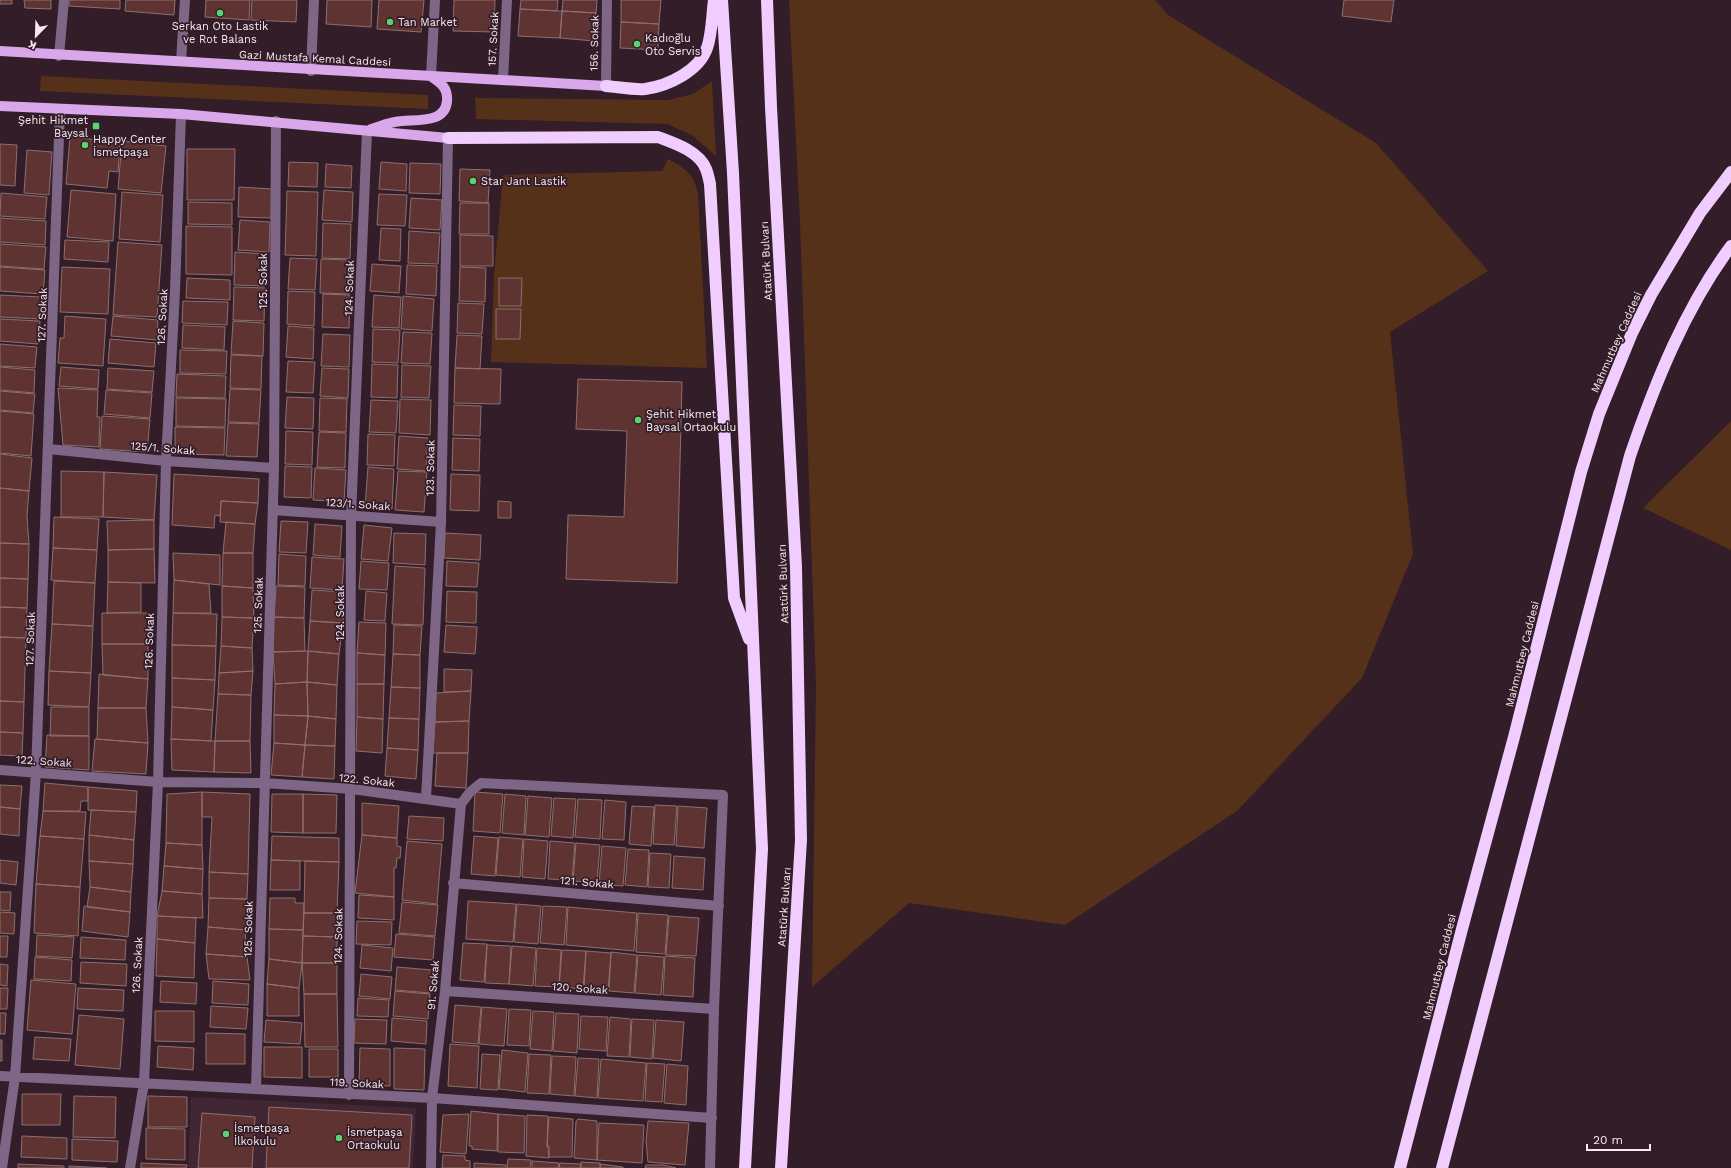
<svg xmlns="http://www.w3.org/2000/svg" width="1731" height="1168" font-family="'Work Sans',sans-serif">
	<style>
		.built { fill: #412633 }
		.green { fill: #56311a }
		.building { fill: #603333; stroke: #8c706f }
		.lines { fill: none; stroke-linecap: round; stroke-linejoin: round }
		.minor { stroke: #7e6687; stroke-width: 10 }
		.major { stroke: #d9a8eb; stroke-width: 10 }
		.highway { stroke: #f0cdfe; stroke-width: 12 }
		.poi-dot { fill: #58d570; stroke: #321d28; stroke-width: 1.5 }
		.labels { text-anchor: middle; stroke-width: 3.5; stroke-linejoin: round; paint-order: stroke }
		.poi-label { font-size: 11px; fill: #f7e9ef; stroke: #321d28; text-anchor: start }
		.street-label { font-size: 11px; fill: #f7e9ef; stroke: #321d28 }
	</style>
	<rect width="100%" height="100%" fill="#321d28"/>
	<path class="built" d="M191,1097L416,1108L413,1168H188Z"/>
	<path class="green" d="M789,0H1155L1168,15L1376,143L1488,271L1390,332L1413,554L1362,678L1237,811L1065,925L909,903L812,987L816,685L800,221Z
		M41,76L428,95V109L40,91Z
		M712,81L716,156L693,136L668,124L476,119L475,98L668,100L693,94Z
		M668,159C685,168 693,173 698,193L707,368L491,362L494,275L503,175L662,171Z
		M1731,421V550L1643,508Z"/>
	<path class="building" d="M0,0H12V4H0Z
		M24,0H51V9L25,8Z
		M69,0H120V9L69,6Z
		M126,0H175L174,15L125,11Z
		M206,0H250L249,20L205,17Z
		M252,0H297L296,22L251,20Z
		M327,0H372L371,27L326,24Z
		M379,0H424L421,32L377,29Z
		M454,0H495L494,32L453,31Z
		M521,0H558L557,11L520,9Z
		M563,0H597L596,13L562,11Z
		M621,0H661L659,24L621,22Z
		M1344,0H1394L1391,22L1342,16Z
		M520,9L562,11L560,38L518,36Z
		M562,11L596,13L594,41L560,38Z
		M621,22L659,24L658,50L620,48Z
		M70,137L120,142L118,172L109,171L107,188L66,184Z
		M122,141L166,146L161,193L118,189Z
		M0,144L17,145L15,186L0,185Z
		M187,149H235L234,200H187Z
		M27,150L52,152L49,195L24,193Z
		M289,162L318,163L317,187L288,186Z
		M381,162L407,164L406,191L379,189Z
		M410,163L441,164L440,194L409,193Z
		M326,164L352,166L351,188L325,187Z
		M460,169L490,170L488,203L459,201Z
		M239,187L272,189L271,218L238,217Z
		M71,190L116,194L113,241L67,237Z
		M324,190L353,192L352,222L322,220Z
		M287,191L318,192L316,256L285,255Z
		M122,192L163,195L160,242L119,239Z
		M1,193L47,197L45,219L0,216Z
		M379,194L407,195L405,226L377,225Z
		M411,198L442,200L440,230L409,228Z
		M188,202L232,203V225L188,224Z
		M460,203H489V234H459Z
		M0,218L46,221L45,245L0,242Z
		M240,220L270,222L269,252L238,250Z
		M323,223L351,224L350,259L322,258Z
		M186,226L232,227V275L186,274Z
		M381,228L401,229L400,261L379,260Z
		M409,231L440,233L438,264L408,263Z
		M460,235L493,236V266H460Z
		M65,240L109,242L108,262L64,259Z
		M118,242L162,245L157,317L113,315Z
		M0,244L46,247L44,269L0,266Z
		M235,252L267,254L265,286L234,285Z
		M290,258L317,259L315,290L288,289Z
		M321,259L350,260L349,294L320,293Z
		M372,264L401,266L399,293L370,291Z
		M407,265L437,266L436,296L406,294Z
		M0,267L45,270L43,294L0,291Z
		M62,267L110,269L108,314L60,312Z
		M460,267L486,268L485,302L459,301Z
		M187,278L230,280V300L186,298Z
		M499,278H522L521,306H499Z
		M234,287L265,288L264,321L233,320Z
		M288,291L315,292L314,326L287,324Z
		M323,294L350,295L349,328L322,327Z
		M0,295L41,297L40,319L0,317Z
		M374,295L401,297L399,328L372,327Z
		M403,296L434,299L432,331L401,329Z
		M183,301L228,302L227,325L182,323Z
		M458,303L484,304L482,334L457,333Z
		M496,309H521L520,339H496Z
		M65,316L106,319L103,366L58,363L60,338H64Z
		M113,316L158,320L157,340L111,336Z
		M0,319L40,321L38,344L0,341Z
		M233,321L264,323L263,356L231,354Z
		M183,325L225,327L224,350L182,348Z
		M288,326L314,328L313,359L286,357Z
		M373,329L400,330L398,363L372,362Z
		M403,332L432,333L430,364L401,363Z
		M323,334L350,335L349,367L321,366Z
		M457,335L482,336L480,369L455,368Z
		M110,339L156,343L154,367L108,363Z
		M0,344L37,347L35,368L0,366Z
		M180,350L227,351L226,374L180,373Z
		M231,355L262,356L261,389L230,388Z
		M288,361L315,362L313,393L286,392Z
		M372,364L398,365L397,398L371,397Z
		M402,365L431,366L429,398L401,397Z
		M0,367L35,370L34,393L0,390Z
		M61,367L99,370L98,389L59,386Z
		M108,368L154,371L152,392L107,389Z
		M322,368L349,369L348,398L320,396Z
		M455,368L501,369L500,404L454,403Z
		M177,374L226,376L225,398L176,397Z
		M578,379L682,382L677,583L566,579L568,515L624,517L627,431L576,429Z
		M58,388L98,390L97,417H100L99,447L63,445Z
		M230,389L261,390L259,423L228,422Z
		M106,390L152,393L150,418L104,414Z
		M0,391L35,394L33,413L0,410Z
		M287,397L314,398L313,429L285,428Z
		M176,398L226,399L225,427L176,426Z
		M320,398L347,399L346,432L319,431Z
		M400,399L431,400L430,435L399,433Z
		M371,400L398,401L396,433L369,432Z
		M454,405L481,406L480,436L453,435Z
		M0,411L34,414L31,456L0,453Z
		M102,416L150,419L147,452L100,449Z
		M228,423L259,424L257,457L226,456Z
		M175,427L225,428L224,455L175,454Z
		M286,431L313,432L312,465L285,464Z
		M319,432L346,433L345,468L317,467Z
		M368,434L395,435L394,466L367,465Z
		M399,436L428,438L426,471L397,469Z
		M453,438L480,439L479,471L452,470Z
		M0,454L32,458L29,491L0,488Z
		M285,466L312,467L311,498L284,497Z
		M368,467L394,469L392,509L365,507Z
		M315,468L346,470L344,502L313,500Z
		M61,471L104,472L103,517H61Z
		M398,471L427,472L424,512L395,510Z
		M104,472L157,475L154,520L103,517Z
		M174,474L259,479L258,503L221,501L220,516L215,515L214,528L172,525Z
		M451,474L480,475L479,511L450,510Z
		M0,488L29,491L27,516L29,544L0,543Z
		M221,501L258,503L255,524L220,522Z
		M498,501L511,502V518H498Z
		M54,517L99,519L97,550L53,548Z
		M154,520V549L108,550L107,521Z
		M281,521L308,522L306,553L279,552Z
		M226,522L255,524L253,553H223Z
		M315,524L342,526L340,557L313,555Z
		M364,525L392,528L388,561L361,559Z
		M394,533L426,534L425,565L393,563Z
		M445,533L481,535L480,560L444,558Z
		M0,543L29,544L28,579L0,578Z
		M53,548L97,550L95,583L51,580Z
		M154,549L155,583L108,582V550Z
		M173,553L220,555V585L174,580Z
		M223,553H253V588L222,586Z
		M279,554L306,556L305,586L278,585Z
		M312,557L344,559L342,590L310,588Z
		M361,561L389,563L387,590L359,589Z
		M447,561L479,563L477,587L446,586Z
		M395,566L425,568L423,625L392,624Z
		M0,578L28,579L27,608L0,607Z
		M174,580L209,584L211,613H173Z
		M54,581L95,583L93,626L52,624Z
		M108,582L141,583V612L107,613Z
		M222,586L253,588L254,618L222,617Z
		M276,586L305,587L304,618L274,617Z
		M312,590L344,592L343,623L310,621Z
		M366,591L387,593L385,621L364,620Z
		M447,591L477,592L476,623L446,622Z
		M0,607L27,608L26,638L0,637Z
		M102,613H148V644H102Z
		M173,613L217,614L216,646L172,645Z
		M222,617L254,618L252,648L221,646Z
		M274,617L304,618L305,651L273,652Z
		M310,621L343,623L339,654L308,651Z
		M359,622L386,623L385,655L357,653Z
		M52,624L93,626L91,673L49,671Z
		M394,625L422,626L420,655L393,654Z
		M446,625L477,627L475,654L444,652Z
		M0,637L26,638L24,702L0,701Z
		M102,644H148V679L103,675Z
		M172,645L216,646L215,680L172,678Z
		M221,646L252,648L253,671L219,673Z
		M308,651L339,654L337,685L307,682Z
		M308,651L307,682L275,684L273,652Z
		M357,653L385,655L384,684H357Z
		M393,654L420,655V688L391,687Z
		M444,669L472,670L471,691L444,692Z
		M49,671L91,673L89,707L48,705Z
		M253,671L251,695L218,694L219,673Z
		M99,674L148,679L146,708H98Z
		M172,678L215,680L213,710L172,707Z
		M307,682L337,685L336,719L308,716Z
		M307,682L308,716L274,715L275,684Z
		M357,684H384L383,719L357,717Z
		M391,687L420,688L419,719L389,718Z
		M471,691L469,721L435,722L436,693Z
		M218,694L251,695L250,741H215Z
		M0,701L24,702L23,733L0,732Z
		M51,707H89V736H50Z
		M172,707L213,710L211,741L171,739Z
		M98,708H146L148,743L97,739Z
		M274,715L308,716L305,745L274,743Z
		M308,716L336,719L335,746L305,745Z
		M357,717L383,719L382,753L356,751Z
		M389,718L419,719L418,750L387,748Z
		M469,721L468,753H433L435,722Z
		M0,732L23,733L22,756L0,755Z
		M47,735L89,736V770L45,767Z
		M95,739L148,743L146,774L92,771Z
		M171,739L215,741L214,772L172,770Z
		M215,741H250L251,773L214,772Z
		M274,743L305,745L302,777L271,775Z
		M305,745L335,746L334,779L302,777Z
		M387,748L418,750L416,779L385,776Z
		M437,753H468L466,788L435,786Z
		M45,783L88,787V801H81L80,811H43Z
		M0,785L22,786L20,809L0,807Z
		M88,787L137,791L136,812L88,810Z
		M202,792L250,794L248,874L209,872L212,817H202Z
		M202,792V845L166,843L167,794Z
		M475,792L503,794L500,833L473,831Z
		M272,794H303V833L271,832Z
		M303,794L337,795L336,833H303Z
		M505,794L526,796L524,835L502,833Z
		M528,796L552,798L549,837L525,835Z
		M554,798L576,799L573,838L551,836Z
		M578,799L602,800L600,839L575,837Z
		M605,800L626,802L624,840L602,839Z
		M362,803L399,806L397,838L362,835Z
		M655,805L677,806L674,845L653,844Z
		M632,806L654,807L651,846L629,844Z
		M678,806L707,808L704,848L676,846Z
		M0,807L20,809L19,836L0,834Z
		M91,810L136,812L134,840L89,835Z
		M43,811L86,812L84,839L40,836Z
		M409,816L444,818L443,841L407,839Z
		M89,835L134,840L133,864L89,861Z
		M362,835L397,838V846L401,847L400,858H397L396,868H394V897L355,893Z
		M40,836L84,839L80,887L36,884Z
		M272,836L339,838V862L271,860Z
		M474,836L498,838L495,876L471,874Z
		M499,837L523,839L520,877L496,875Z
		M524,839L548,841L545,879L522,877Z
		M407,841L442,844L437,904L402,900Z
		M550,841L575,843L572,880L548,879Z
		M166,843L202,845L203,869L164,866Z
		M576,843L600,845L597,883L573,881Z
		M602,846L626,848L623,886L599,884Z
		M628,849L649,850L647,887L625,885Z
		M650,853L671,854L669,888L648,887Z
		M674,856L705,858L703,890L672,888Z
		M0,860L18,862L16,885L0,883Z
		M271,860L300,861V890H270Z
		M89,861L133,864L131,892L90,887Z
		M305,861L339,862L337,913H304Z
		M164,866L203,869L202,894L162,891Z
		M209,872L248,874L247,899L209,898Z
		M36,884L80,887L78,936L34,933Z
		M90,887L131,892L130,912L87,907Z
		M162,891L202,894L203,918L157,916Z
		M0,892H11L10,911L0,910Z
		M359,895L394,897V920L358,918Z
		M209,898L247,899L245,930L208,927Z
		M270,898H295V903H304L303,930L269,929Z
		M468,901L516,904L513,942L466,939Z
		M402,902L438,905L435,936L399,933Z
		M517,904L541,906L538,944L514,942Z
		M84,906L130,912L128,937L82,931Z
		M543,906L567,907L564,945L540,943Z
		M568,907L637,913L634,951L566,945Z
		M0,912L15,913L14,934L0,933Z
		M304,913H337V937L303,936Z
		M638,913L668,915L665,954L636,952Z
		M157,916L196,918L195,943L157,939Z
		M669,916L699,918L696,956L666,955Z
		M357,921L392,922L391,945L356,944Z
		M208,927L245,930L247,957L206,954Z
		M269,929L303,930L302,963L269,959Z
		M396,934L435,937L433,960L394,957Z
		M37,935L74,937L72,958L36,956Z
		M0,936H8L7,957H0Z
		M303,936L337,937V963H302Z
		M81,937L126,940L125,960L80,958Z
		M157,939L195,943L194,978L156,976Z
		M463,943L487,944L484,982L460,980Z
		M362,945L393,948L391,971L360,968Z
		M487,945L511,946L509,984L485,983Z
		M512,946L536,948L533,986L509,984Z
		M537,948L561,950L559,987L535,986Z
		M562,950L586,951L583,989L559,987Z
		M586,951L611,953L608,991L584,989Z
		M611,952L637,955L634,993L609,991Z
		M206,954L247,957L250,980L209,979Z
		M638,955L664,957L661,995L635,993Z
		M665,956L695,958L693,997L663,995Z
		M35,957L72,960L71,981L34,979Z
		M269,959L302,963L299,988L267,984Z
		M81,962L127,964L126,986L80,983Z
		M302,963H337V994H304Z
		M0,964L8,965L7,986L0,985Z
		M397,967L432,970L430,993L395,990Z
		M361,974L392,977L390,999L359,996Z
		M31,980L76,984L72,1034L27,1030Z
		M161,981L197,983L196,1004L160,1002Z
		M213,981L249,984L248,1005L212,1003Z
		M267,984L299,988V1016H267Z
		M0,988H8L7,1009H0Z
		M78,988L124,990L123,1011L77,1009Z
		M395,991L430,994L428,1019L393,1016Z
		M304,994H337L338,1047H305Z
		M358,998L389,1000L388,1017L357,1016Z
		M455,1005L481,1007L478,1044L452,1042Z
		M211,1006L248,1008L246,1029L210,1027Z
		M482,1007L507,1009L504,1046L479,1044Z
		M509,1009L531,1010L529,1046L507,1045Z
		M155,1011H194V1042L155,1041Z
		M533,1011L554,1012L552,1051L530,1049Z
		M0,1013H6L5,1034H0Z
		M556,1013L579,1014L577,1053L553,1051Z
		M79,1015L124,1019L120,1069L75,1065Z
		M581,1016L608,1017L606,1051L579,1049Z
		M610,1017L631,1019L629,1057L607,1056Z
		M392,1018L427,1021L426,1044L391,1041Z
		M355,1019L387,1020L386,1044L354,1043Z
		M632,1019L654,1020L652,1059L630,1057Z
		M266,1020L302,1023L300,1044L264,1042Z
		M656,1020L684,1022L681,1061L653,1058Z
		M206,1033L245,1034V1064H206Z
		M35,1037L71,1039L69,1061L33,1059Z
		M0,1040H2V1061H0Z
		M450,1044L479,1046L477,1088L448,1086Z
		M158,1046L194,1048L193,1070L157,1067Z
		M264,1047H302V1078L264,1077Z
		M360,1048L390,1049V1086L359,1085Z
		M394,1048L425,1049L424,1090L394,1089Z
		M309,1049H338V1077H309Z
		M502,1050L528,1053L525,1092L499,1089Z
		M482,1054L500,1055L498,1090L480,1089Z
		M529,1054L551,1055L549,1094L527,1093Z
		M552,1056L576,1057L574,1096L550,1094Z
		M578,1058L599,1059L597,1098L575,1096Z
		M601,1059L646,1063L643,1101L598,1098Z
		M647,1063L665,1064L662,1102L645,1101Z
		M667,1064L688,1066L686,1105L664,1103Z
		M22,1094H61L60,1125H22Z
		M74,1096L116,1097L115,1138L73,1137Z
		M148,1096L187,1097V1127H148Z
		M269,1107L412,1115L409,1168H266Z
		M471,1111L498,1114L497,1151L472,1149V1146H469Z
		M202,1113L255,1117L252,1168H198Z
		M469,1114L466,1154L440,1152L443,1115Z
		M498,1114L525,1116L524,1153L498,1152Z
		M527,1115L548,1116L547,1147H548L549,1158L526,1156Z
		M549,1117L573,1119L572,1157H549V1146H547Z
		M578,1119L597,1121V1160L574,1158L576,1121Z
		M648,1121L689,1123L685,1165L648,1162L646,1141Z
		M599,1123L644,1125L642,1163L597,1160Z
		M146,1128L185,1129V1160L146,1159Z
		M22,1136L67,1138V1159L21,1157Z
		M72,1139L118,1141L117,1162L72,1160Z
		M443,1155L465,1156V1160L470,1161V1168H442Z
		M508,1159L531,1160L530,1168H507Z
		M532,1161L559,1163L558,1168H532Z
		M581,1162L600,1163V1168H581Z
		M141,1163L187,1165L186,1168H141Z
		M474,1163L506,1165V1168H474Z
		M560,1163L581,1164L580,1168H559Z
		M18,1164L64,1166V1168H18Z
		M600,1164L623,1167V1168H601Z
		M646,1165H664L676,1168H645Z
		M69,1166L107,1168H69Z"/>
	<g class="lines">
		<path class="minor" d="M59,56L64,0
			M181,61L185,0
			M311,71L314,0
			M431,76L435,0
			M503,80L507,0
			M606,86L607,0
			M49,449L166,461L274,468
			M273,510L441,522
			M0,770L158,782L264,783L352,789L461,804
			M426,798L441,522L448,138
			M461,804L470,792L481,783L723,795L714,1009L710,1168
			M453,883L719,906
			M445,991L714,1009
			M0,1076L432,1098L712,1118
			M256,1089L274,468L276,121
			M349,1095L351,516L367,131
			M2,1168L15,1077L36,772L60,109
			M130,1168L144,1083L158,782L166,461L175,291L181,114
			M431,1168L432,1098L445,991L461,804"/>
		<path class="major" d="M0,51L606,86
			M0,106L181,114L448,138
			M371,129C379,127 387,123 395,122C411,118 445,126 447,101C448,88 441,83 432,77"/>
		<path class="highway" d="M722,0L733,173L762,849L745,1168
			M767,0L771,107L796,567L801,840L781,1168
			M606,86C618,87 633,90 645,89C668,86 699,71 707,48C712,34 712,15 714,0
			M448,138L658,137C674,143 699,151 706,169C708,174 709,179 710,184L734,598L749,639
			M1400,1168L1462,929L1514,737L1581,472L1599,414L1632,333L1651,295L1700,213L1731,172
			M1442,1168L1630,456C1655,383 1685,308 1731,246"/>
	</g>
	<g class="poi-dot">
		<circle cx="220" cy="13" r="4"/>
		<circle cx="390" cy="22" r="4"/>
		<circle cx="637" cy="44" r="4"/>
		<rect x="92" y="122" width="8" height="8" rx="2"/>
		<circle cx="85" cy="145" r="4"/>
		<circle cx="473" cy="181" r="4"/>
		<circle cx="638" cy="420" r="4"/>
		<circle cx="226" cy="1134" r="4"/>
		<circle cx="339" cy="1138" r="4"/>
	</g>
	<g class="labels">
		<g class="poi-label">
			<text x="398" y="26">Tan Market</text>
			<text x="220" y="30" text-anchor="middle">Serkan Oto Lastik<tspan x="220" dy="13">ve Rot Balans</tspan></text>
			<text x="645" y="42">Kadıoğlu<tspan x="645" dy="13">Oto Servis</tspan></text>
			<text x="88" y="124" text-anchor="end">Şehit Hikmet<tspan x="88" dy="13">Baysal</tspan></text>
			<text x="93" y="143">Happy Center<tspan x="93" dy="13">İsmetpaşa</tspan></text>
			<text x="481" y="185">Star Jant Lastik</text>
			<text x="646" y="418">Şehit Hikmet<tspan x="646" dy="13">Baysal Ortaokulu</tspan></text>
			<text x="234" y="1132">İsmetpaşa<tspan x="234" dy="13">İlkokulu</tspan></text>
			<text x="347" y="1136">İsmetpaşa<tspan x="347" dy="13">Ortaokulu</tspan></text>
		</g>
		<g class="street-label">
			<text transform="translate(493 39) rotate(-87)" y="4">157. Sokak</text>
			<text transform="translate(594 43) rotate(-89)" y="4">156. Sokak</text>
			<text transform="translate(315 58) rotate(3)" y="4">Gazi Mustafa Kemal Caddesi</text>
			<text transform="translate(766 261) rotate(-93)" y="4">Atatürk Bulvarı</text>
			<text transform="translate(263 281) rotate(-90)" y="4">125. Sokak</text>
			<text transform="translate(349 288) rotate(-88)" y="4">124. Sokak</text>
			<text transform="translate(42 315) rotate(-88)" y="4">127. Sokak</text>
			<text transform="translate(162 317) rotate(-87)" y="4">126. Sokak</text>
			<text transform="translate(1616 342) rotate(-66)" y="4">Mahmutbey Caddesi</text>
			<text transform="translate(163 448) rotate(5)" y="4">125/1. Sokak</text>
			<text transform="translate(430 468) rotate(-89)" y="4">123. Sokak</text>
			<text transform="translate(358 504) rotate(4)" y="4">123/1. Sokak</text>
			<text transform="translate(783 584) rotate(-92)" y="4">Atatürk Bulvarı</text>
			<text transform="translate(258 605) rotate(-88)" y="4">125. Sokak</text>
			<text transform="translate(340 613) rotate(-90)" y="4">124. Sokak</text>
			<text transform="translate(30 639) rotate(-88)" y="4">127. Sokak</text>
			<text transform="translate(149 641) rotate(-88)" y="4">126. Sokak</text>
			<text transform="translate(1522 654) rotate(-76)" y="4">Mahmutbey Caddesi</text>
			<text transform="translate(44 761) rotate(4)" y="4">122. Sokak</text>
			<text transform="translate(367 780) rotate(6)" y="4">122. Sokak</text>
			<text transform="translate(587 882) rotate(5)" y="4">121. Sokak</text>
			<text transform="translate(784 907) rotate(-86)" y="4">Atatürk Bulvarı</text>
			<text transform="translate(248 929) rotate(-89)" y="4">125. Sokak</text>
			<text transform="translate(338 936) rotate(-89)" y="4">124. Sokak</text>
			<text transform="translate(137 965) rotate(-87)" y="4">126. Sokak</text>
			<text transform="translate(1439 967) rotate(-76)" y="4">Mahmutbey Caddesi</text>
			<text transform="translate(433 985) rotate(-85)" y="4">91. Sokak</text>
			<text transform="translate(580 988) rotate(4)" y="4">120. Sokak</text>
			<text transform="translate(357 1083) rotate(3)" y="4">119. Sokak</text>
		</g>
	</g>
	<g transform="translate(36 36) rotate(203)" stroke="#321d28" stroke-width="3" paint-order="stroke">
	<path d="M0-3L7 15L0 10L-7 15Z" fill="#f7e9ef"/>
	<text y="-6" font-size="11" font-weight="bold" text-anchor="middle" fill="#f7e9ef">K</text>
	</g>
	<path d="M1587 1144v6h63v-6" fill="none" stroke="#f7e9ef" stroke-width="2"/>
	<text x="1593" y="1144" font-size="12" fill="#f7e9ef" stroke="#321d28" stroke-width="3" paint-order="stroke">20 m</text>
</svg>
